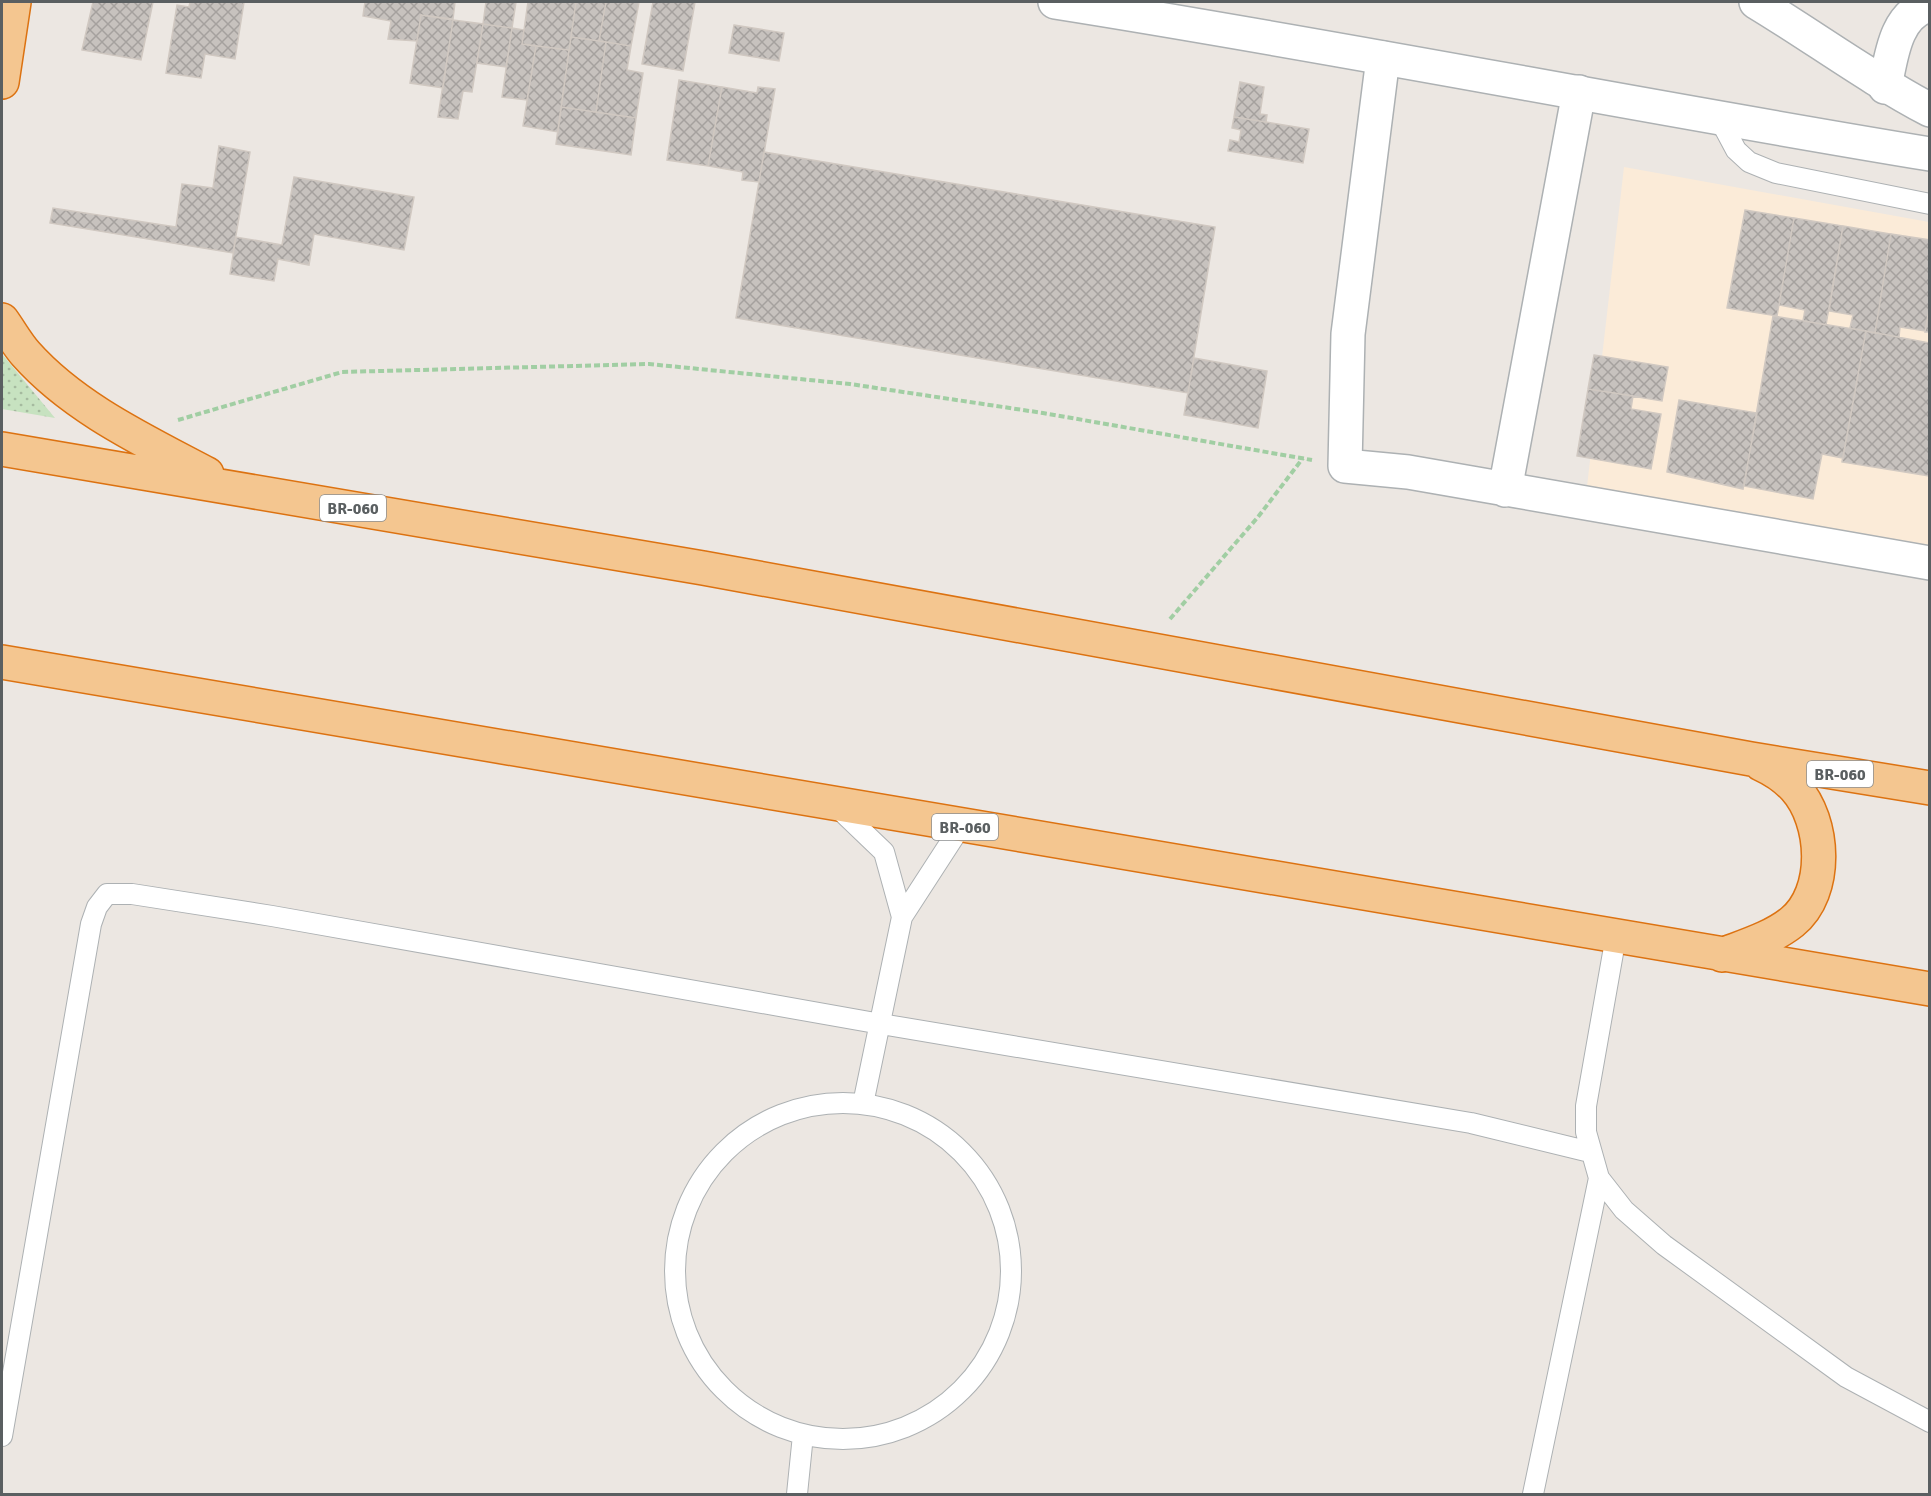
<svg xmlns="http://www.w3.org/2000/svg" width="1931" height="1496" font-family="Signika,sans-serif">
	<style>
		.commercial { fill: #fbebd8 }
		.grass { fill: url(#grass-dots) }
		.building { fill: url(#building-cross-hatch); stroke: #d0c8c1; stroke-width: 1.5 }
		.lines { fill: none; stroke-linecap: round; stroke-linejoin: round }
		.service-casing { stroke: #adb1b3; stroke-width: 22 }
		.minor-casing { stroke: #adb1b3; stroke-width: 36 }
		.tertiary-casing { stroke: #adb1b3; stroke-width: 36 }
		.motorway-casing { stroke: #dc7211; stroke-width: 36 }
		.path { stroke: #a1cea3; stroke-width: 4; stroke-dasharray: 6 3; stroke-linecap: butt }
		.service { stroke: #fff; stroke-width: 20 }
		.minor { stroke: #fff; stroke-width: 33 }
		.tertiary { stroke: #fff; stroke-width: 33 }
		.motorway { stroke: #f4c690; stroke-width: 33 }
		.labels { text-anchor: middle; stroke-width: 4.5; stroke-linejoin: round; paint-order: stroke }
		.shield { fill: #fff; stroke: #8c8f90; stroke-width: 1.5 }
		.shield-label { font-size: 16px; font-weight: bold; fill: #5a5f61 }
	</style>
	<defs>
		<pattern id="grass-dots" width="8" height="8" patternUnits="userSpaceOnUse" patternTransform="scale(1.5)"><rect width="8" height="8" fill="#c7e2c0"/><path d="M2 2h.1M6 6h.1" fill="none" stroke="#a5ba9f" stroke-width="1.8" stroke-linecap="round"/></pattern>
		<pattern id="building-cross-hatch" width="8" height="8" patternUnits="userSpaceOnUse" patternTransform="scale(1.5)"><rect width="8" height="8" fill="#c7c2be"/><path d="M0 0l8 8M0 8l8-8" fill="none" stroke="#a5a19e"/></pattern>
	</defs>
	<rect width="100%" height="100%" fill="#ece7e2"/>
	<path class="commercial" d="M1624,167L1929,222V549L1585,504Z"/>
	<path class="grass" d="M2,354L55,418L2,409Z"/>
	<path class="building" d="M93,2H153L141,60L82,50Z
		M190,2H244L235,59L205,54L201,78L166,73L177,5L189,7Z
		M365,2H455L453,19L421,15L417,41L388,39L391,21L363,16Z
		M486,2H516L512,28L483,24Z
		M528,2H576L569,50L522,44Z
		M576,2H606L599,41L571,37Z
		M606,2H639L631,46L599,41Z
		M653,2H695L683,71L642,64Z
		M421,15L453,20L443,88L410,83Z
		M453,20L483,24L472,92L463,91L458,119L438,117Z
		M483,24L512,28L506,67L477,63Z
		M734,25L784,33L779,61L729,53Z
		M512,28L524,30L522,44L536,46L527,100L502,97Z
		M571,37L606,42L596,112L561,107Z
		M606,42L631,46L627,70L643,73L636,118L596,112Z
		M536,46L569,50L558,132L523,126Z
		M679,80L722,87L708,166L667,160Z
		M1240,82L1264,87L1260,114L1267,115L1266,122L1234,117Z
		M722,87L757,93L758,87L775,89L759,182L742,180L743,172L708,166Z
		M561,107L636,118L631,155L556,144Z
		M1234,117L1309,129L1303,163L1228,151L1230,140L1239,142L1241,130L1232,128Z
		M219,146L250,152L233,253L50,223L53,208L176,227L182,184L213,188Z
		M764,152L1215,227L1188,393L736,318Z
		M294,177L414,197L404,250L314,234L309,265L278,259L274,281L230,274L236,237L282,245Z
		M1745,210L1794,218L1777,316L1727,308Z
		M1794,218L1843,226L1826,325L1803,321L1805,310L1779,305Z
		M1843,226L1891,234L1875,333L1850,328L1853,315L1829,311Z
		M1891,234L1930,240V304L1925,331L1900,327L1899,337L1875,333Z
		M1930,304V332H1925Z
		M1773,316L1866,331L1843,458L1822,454L1813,499L1744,486Z
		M1866,331L1930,343V476L1842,462Z
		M1594,355L1668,367L1662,401L1588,389Z
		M1194,358L1267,371L1258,428L1184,415Z
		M1588,389L1633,396L1631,409L1661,414L1651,469L1577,456Z
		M1679,400L1757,413L1743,489L1667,472Z"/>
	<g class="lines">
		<g class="service-casing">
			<path id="service" d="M1720,120L1736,150L1749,162L1776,173L1930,204
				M835,805L884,852L902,917
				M1616,936L1586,1106V1132L1599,1178L1624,1210L1664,1245L1846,1377L1930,1422
				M675 1271a168 168 0 1 1 336 0a168 168 0 1 1-336 0Z
				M863,1104L902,917L961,826
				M2,1436L91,924L97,907L107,894H132L272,916L881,1024L1471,1123L1590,1152
				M797,1494L803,1435
				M1533,1494L1599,1178"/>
		</g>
		<g class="minor-casing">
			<path id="minor" d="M1383,58L1348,334L1345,466L1408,472L1930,563
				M1885,87C1891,58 1895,13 1930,5
				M1505,490L1579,92"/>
		</g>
		<g class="tertiary-casing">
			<path id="tertiary" d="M1055,2C1347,48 1637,106 1930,154
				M1756,2C1814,37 1869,78 1930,110"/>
		</g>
		<g class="motorway-casing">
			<path id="motorway" d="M2,82L14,2
				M2,320C10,331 17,344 26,354C74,408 145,441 207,474
				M2,449L703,568L1751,759L1930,788
				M2,662L1930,989
				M1722,955C1745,946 1772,938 1792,922C1829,892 1825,821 1795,788C1785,777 1774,770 1761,764"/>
		</g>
		<path class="path" d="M178,420L342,372L649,364L850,384L1043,413L1312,460
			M1170,619L1258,517L1303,458"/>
		<use href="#service" class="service"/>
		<use href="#minor" class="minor"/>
		<use href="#tertiary" class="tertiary"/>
		<use href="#motorway" class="motorway"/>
	</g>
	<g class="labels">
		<g class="shield">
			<rect x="320" y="495" width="66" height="26" rx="4.5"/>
			<rect x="1807" y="761" width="66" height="26" rx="4.5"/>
			<rect x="932" y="814" width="66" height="26" rx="4.5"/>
		</g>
		<g class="shield-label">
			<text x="353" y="514">BR-060</text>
			<text x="1840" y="780">BR-060</text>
			<text x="965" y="833">BR-060</text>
		</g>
	</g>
	<rect width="1931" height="1496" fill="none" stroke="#5a5f61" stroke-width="6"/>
</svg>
